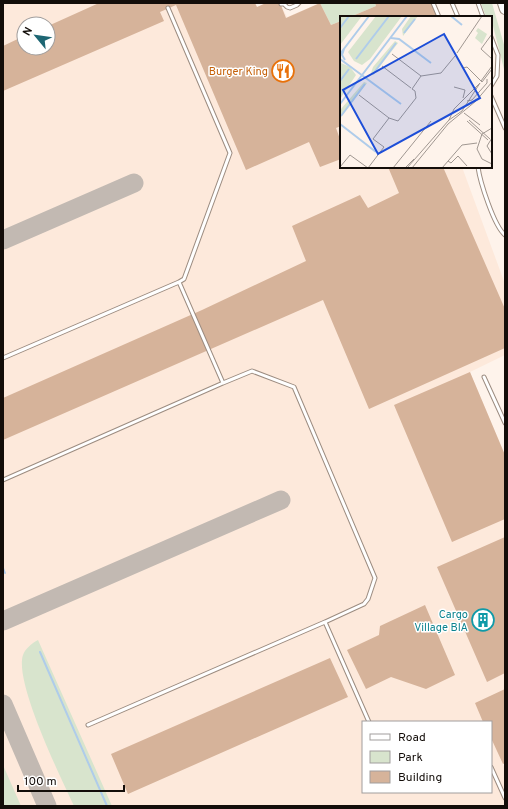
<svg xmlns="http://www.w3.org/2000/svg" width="508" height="809" font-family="Overpass,sans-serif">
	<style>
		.built { fill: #fde9db; fill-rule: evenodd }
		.green { fill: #d8e4cd }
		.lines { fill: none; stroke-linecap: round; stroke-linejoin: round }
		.stream { stroke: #afccea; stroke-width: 2 }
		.taxiway { stroke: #c2b9b2; stroke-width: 19 }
		.building { fill: #d6b39a }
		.lane-casing { stroke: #9c8c80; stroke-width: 5 }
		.primary-casing { stroke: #9c8c80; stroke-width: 12 }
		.lane { stroke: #fff; stroke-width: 3 }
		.primary { stroke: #fff; stroke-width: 10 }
		.labels { text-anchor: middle; stroke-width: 3; stroke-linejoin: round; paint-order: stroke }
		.food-label { font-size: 11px; fill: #c56008; stroke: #fff; text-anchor: end }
		.culture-label { font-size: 11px; fill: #0d838f; stroke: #fff; text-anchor: end }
		.inset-river { fill: none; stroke: #afccea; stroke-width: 2 }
		.inset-road { fill: none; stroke: #a09791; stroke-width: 1 }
		.view { fill: #1d4ed8; fill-opacity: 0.15; stroke: #1d4ed8; stroke-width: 2 }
		.inset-edge { fill: none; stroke: #130d09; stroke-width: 2 }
	</style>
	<rect width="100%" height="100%" fill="#fef3eb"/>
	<path class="built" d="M3,3H255L257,7L266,3H280L287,17L320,3L331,25L341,21V167H462L505,284V355L470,372L505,455V763L503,764L505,769V806H3ZM24,24H48V48H24ZM363,722H491V792H363Z"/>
	<path class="green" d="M320,3H375L376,6L350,17H341V21L331,25Z
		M481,3H492L505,48V73L492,22H491V17H486Z
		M38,640L112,806H74C61,778 14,682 23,655C25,649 32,643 38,640Z
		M3,765L21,806H3Z"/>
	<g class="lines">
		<path class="stream" d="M3,568L5,573
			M40,652L107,806"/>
		<path class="taxiway" d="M3,240L134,183
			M3,621L281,500
			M3,704L47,806"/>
	</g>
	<path class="building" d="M99,3H255L257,7L266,3H280L286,18L320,3L331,25L341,21V126L336,128L341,142V159L320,167L309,142L246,170L176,5L160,12L164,21L3,91V46L24,36V48H48V26Z
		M375,3H432L438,17H350L376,6Z
		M388,167H443L505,309V348L369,409L323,300L3,440V398L202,310L306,261L292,226L360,195L368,208L399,193Z
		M470,372L505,455V519L452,542L394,405Z
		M505,537V673L487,682L437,567Z
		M425,605L455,675L426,689L391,677L366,689L347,650L379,635L380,626Z
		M330,658L348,697L128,794L111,754Z
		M505,689V763L503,764L491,738V722H483L475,703Z"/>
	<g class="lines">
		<g class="lane-casing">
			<path id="lane" d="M433,3L439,17
				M452,3L458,17
				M478,3L483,17
				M281,4H284L287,7L290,8L297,5L299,3
				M168,8L230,153L184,279L179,282L223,383L252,371L294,387L375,578L368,599L364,604L325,622L369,722
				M491,37L498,55L497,76L491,86
				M491,96L505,128
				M478,167C480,182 494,226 505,235
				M3,358L179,282
				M484,377L505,423
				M3,480L223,383
				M88,725L325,622
				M491,767L505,798"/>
		</g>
		<g class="primary-casing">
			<path id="primary" d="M503,3L505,9"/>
		</g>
		<use href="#lane" class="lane"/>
		<use href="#primary" class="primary"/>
	</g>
	<defs>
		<g id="restaurant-ring" transform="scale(1.15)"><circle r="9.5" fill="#fff" stroke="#e8710a" stroke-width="1.5"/><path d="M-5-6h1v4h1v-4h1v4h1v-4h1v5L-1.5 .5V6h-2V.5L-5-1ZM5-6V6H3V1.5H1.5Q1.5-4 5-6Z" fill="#e8710a"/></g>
		<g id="building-ring" transform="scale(1.15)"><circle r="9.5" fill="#fff" stroke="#0f9aa8" stroke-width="1.5"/><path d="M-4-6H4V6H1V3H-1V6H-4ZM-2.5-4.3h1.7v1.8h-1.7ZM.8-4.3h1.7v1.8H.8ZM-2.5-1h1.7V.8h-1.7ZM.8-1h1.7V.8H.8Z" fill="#0f9aa8"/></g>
	</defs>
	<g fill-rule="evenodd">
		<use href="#restaurant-ring" x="283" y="71"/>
		<use href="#building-ring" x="483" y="620"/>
	</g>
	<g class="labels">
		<g class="food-label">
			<text x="268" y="75">Burger King</text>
		</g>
		<g class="culture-label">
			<text x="468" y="618">Cargo<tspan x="468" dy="13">Village BIA</tspan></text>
		</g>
	</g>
	<g transform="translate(340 16)">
		<rect width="152" height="152" fill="#fef3eb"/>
		<path d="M0,0H22L0,29ZM36,0H62L30,43L22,49L14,45L8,36ZM71,0H78L63,20L62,13ZM138,12L147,18L142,28L135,22L138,17L136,15ZM55,25L58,27L33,59L31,57L33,51ZM1,47L10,51L16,59L0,83ZM24,66L27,67L0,102L1,93Z" fill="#d8e4cd"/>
		<path class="inset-river" d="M111,0L122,9M0,12L9,0M64,17L75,3M51,22L59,23L91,47M4,33L2,39L5,44M0,38L29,0M0,43L61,88M16,43L49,0M33,58L56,27M0,65L9,53M0,88L67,0M1,100L25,68M0,108L36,136"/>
		<path class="inset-road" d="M152,18L141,33L152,43M117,37L142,0M52,38L81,60M42,50L71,72M123,52L127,51L142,66L152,53M141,65L152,50M114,71L125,74L123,82M19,79L49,102M127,85L132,84L147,67V63M124,97L140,109M129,104L150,123M127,105L148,124M152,112L142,118L137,133L142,143L152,148M152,122L147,130L152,138M108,145L111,147L118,140L127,150M0,151L10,139L28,152M28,152L44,131L33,123L49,102L58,105L76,82L75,75L72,73L81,60L101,57L115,40M53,152L91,105M65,152L74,143M67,152L109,104L122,95L140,67L114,93L109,104M72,152L108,108L136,85L152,66M102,152L122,129L137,127"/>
		<path class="view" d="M104,18L140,82L38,138L3,74Z"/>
		<rect width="152" height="152" class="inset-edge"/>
	</g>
	<rect width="508" height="809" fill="none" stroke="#130d09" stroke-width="8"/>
	<rect x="362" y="721" width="130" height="72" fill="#ffffff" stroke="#a19e9d"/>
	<rect x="370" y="734" width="20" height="6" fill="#ffffff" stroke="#a19e9d"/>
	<text x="398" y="741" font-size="12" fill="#130d09">Road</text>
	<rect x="370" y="751" width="20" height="12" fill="#d8e4cd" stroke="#a19e9d"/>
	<text x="398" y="761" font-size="12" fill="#130d09">Park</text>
	<rect x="370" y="771" width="20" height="12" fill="#d6b39a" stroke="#a19e9d"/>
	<text x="398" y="781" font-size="12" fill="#130d09">Building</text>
	<g transform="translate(36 36) rotate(299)"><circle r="19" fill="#ffffff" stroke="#a19e9d"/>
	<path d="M0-3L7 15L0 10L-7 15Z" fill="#1d6673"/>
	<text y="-6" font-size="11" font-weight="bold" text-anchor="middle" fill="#130d09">N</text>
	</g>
	<path d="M18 785v6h106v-6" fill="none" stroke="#130d09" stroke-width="2"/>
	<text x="24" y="785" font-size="12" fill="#130d09" stroke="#ffffff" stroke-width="3" paint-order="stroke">100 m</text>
</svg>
